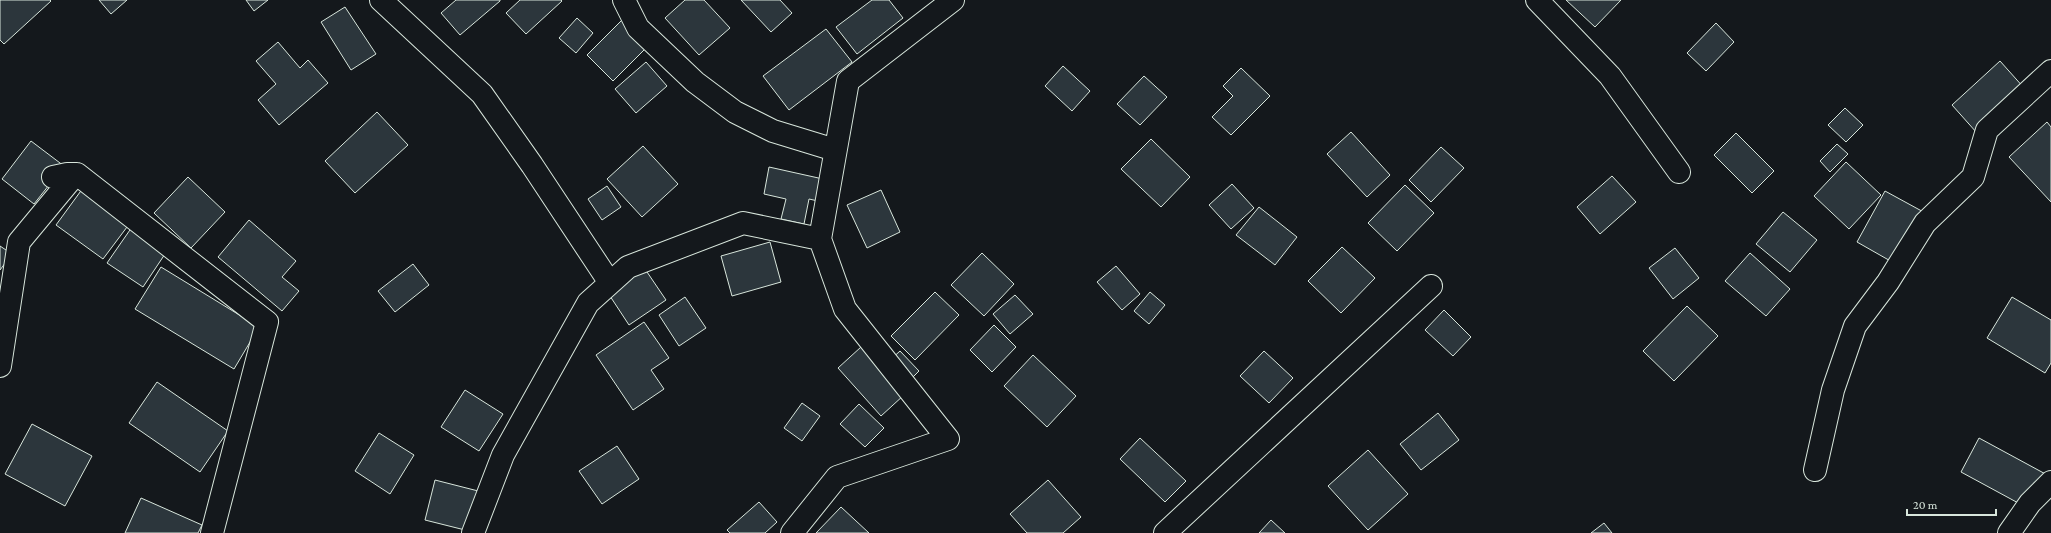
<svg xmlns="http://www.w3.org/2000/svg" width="2051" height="533" font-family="'Crimson Pro',serif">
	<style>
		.building { fill: #2c363c; stroke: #d8e6dc }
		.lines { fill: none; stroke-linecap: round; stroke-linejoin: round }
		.street-casing { stroke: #d8e6dc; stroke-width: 24 }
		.street { stroke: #14181c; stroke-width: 22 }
	</style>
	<rect width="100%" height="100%" fill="#14181c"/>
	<path class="building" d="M0,0H50L51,1L4,44L0,40Z
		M99,0H127L111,14Z
		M246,0H268L254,11Z
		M456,0H500V1L460,35L441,13Z
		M520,0H561L562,1L526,34L506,13Z
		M685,0H704L730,28L699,55L665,18Z
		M741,0H780L792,13L771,32Z
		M872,0H889L903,18L857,54L836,27Z
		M1566,0H1621L1595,27Z
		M345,7L376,54L351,70L321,22Z
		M577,18L593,33L576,53L559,38Z
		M622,20L648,46L613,81L587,55Z
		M1716,23L1734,42L1706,71L1687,53Z
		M826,29L852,62L789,110L763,76Z
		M278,42L300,68L308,60L328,83L279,125L258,100L276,84L256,61Z
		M2000,61L2025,89L1977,133L1952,105Z
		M646,62L667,86L636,113L615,89Z
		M1063,66L1090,91L1072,111L1045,86Z
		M1241,68L1270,96L1231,135L1212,117L1233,96L1223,86Z
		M1144,76L1167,97L1140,125L1117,104Z
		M1845,108L1863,125L1846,142L1828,125Z
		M377,112L408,145L355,193L325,161Z
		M2047,122L2051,127V202L2009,157Z
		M1351,132L1390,175L1367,197L1327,154Z
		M1736,133L1774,171L1752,193L1714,155Z
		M1151,139L1190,177L1161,207L1121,169Z
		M31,141L64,166L34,204L2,179Z
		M1837,144L1848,154L1830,172L1820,161Z
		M643,146L678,184L642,217L607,179Z
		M1441,147L1464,168L1431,202L1409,180Z
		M1846,162L1881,195L1849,229L1814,196Z
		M769,167L823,179L818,201L809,199L804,224L781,219L786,199L764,194Z
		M1612,176L1636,202L1600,234L1577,207Z
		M188,177L225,212L191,248L154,213Z
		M1232,184L1254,208L1231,229L1209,205Z
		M1405,185L1434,213L1397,251L1368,223Z
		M607,186L621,207L602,220L588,199Z
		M83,188L130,223L103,259L56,225Z
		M881,190L900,232L867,248L847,205Z
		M1885,191L1929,215L1901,267L1857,242Z
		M1259,207L1297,237L1275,265L1236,235Z
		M1783,212L1817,240L1790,272L1756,244Z
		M249,220L296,261L282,277L299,291L282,311L218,257Z
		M132,227L167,251L143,287L107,263Z
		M770,242L781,282L732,296L721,256Z
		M0,246L12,254L0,270Z
		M1342,247L1375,278L1341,313L1308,281Z
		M1675,248L1699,278L1673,299L1649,268Z
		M982,253L1014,284L984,316L951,285Z
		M1750,253L1790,289L1766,316L1725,281Z
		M413,264L429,285L395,312L378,291Z
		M1116,266L1140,294L1122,310L1097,282Z
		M161,267L259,327L234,369L135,309Z
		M645,269L666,300L629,325L608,293Z
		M935,292L959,315L915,360L891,336Z
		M1150,292L1165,305L1149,324L1134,311Z
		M1015,295L1033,314L1010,334L993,314Z
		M685,297L706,328L679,346L659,315Z
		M2012,297L2051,320V363L2045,373L1987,338Z
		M1687,306L1718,336L1674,381L1643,351Z
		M1444,310L1471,337L1453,356L1425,330Z
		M644,322L669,358L651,370L664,389L633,410L596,355Z
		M994,325L1016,347L992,372L970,350Z
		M861,347L904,395L881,416L838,368Z
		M900,351L919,371L909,381L889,361Z
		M1264,351L1293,378L1269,403L1240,376Z
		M1033,355L1076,396L1047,427L1004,386Z
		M157,382L228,431L200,472L129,423Z
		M465,390L503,414L479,451L441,427Z
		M802,403L820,416L802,441L784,428Z
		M859,404L884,428L865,447L840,424Z
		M1438,413L1459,440L1421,470L1400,444Z
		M32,424L92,456L65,506L5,474Z
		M379,433L414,455L390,494L355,471Z
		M1140,438L1186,481L1165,502L1120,459Z
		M1979,438L2051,477L2033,511L1961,472Z
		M617,446L639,479L602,504L579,471Z
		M1368,450L1408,494L1368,530L1328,486Z
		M435,480L490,494L477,533L425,520Z
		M1048,480L1081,517L1063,533H1027L1010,514Z
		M141,498L202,525L198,533H125Z
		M759,502L777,522L765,533H730L727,530Z
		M841,507L869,533H816Z
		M1271,520L1285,533H1259Z
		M1604,523L1612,533H1591Z"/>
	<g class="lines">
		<g class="street-casing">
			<path id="street" d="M381,0L482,94L532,165L610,283
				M624,0L638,28L695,82L735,112L773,131L835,150
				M1537,0L1610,76L1679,172
				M53,177L67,174H77L267,322L212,533
				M0,366L19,242L68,183L77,174
				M1815,470L1833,390L1855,326L1888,282L1925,223L1973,177L1987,130L2051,71
				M473,533L503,455L588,303L628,267L743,223L820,239L848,81L953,0
				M792,533L837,477L948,439L845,309L820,239
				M1165,533L1431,286
				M2009,533L2030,503L2051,482"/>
		</g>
		<use href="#street" class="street"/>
	</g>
	<path d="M1907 509v6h89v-6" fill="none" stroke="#d8e6dc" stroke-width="2"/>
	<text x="1913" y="509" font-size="12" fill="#d8e6dc" stroke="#14181c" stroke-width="3" paint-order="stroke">20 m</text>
</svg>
